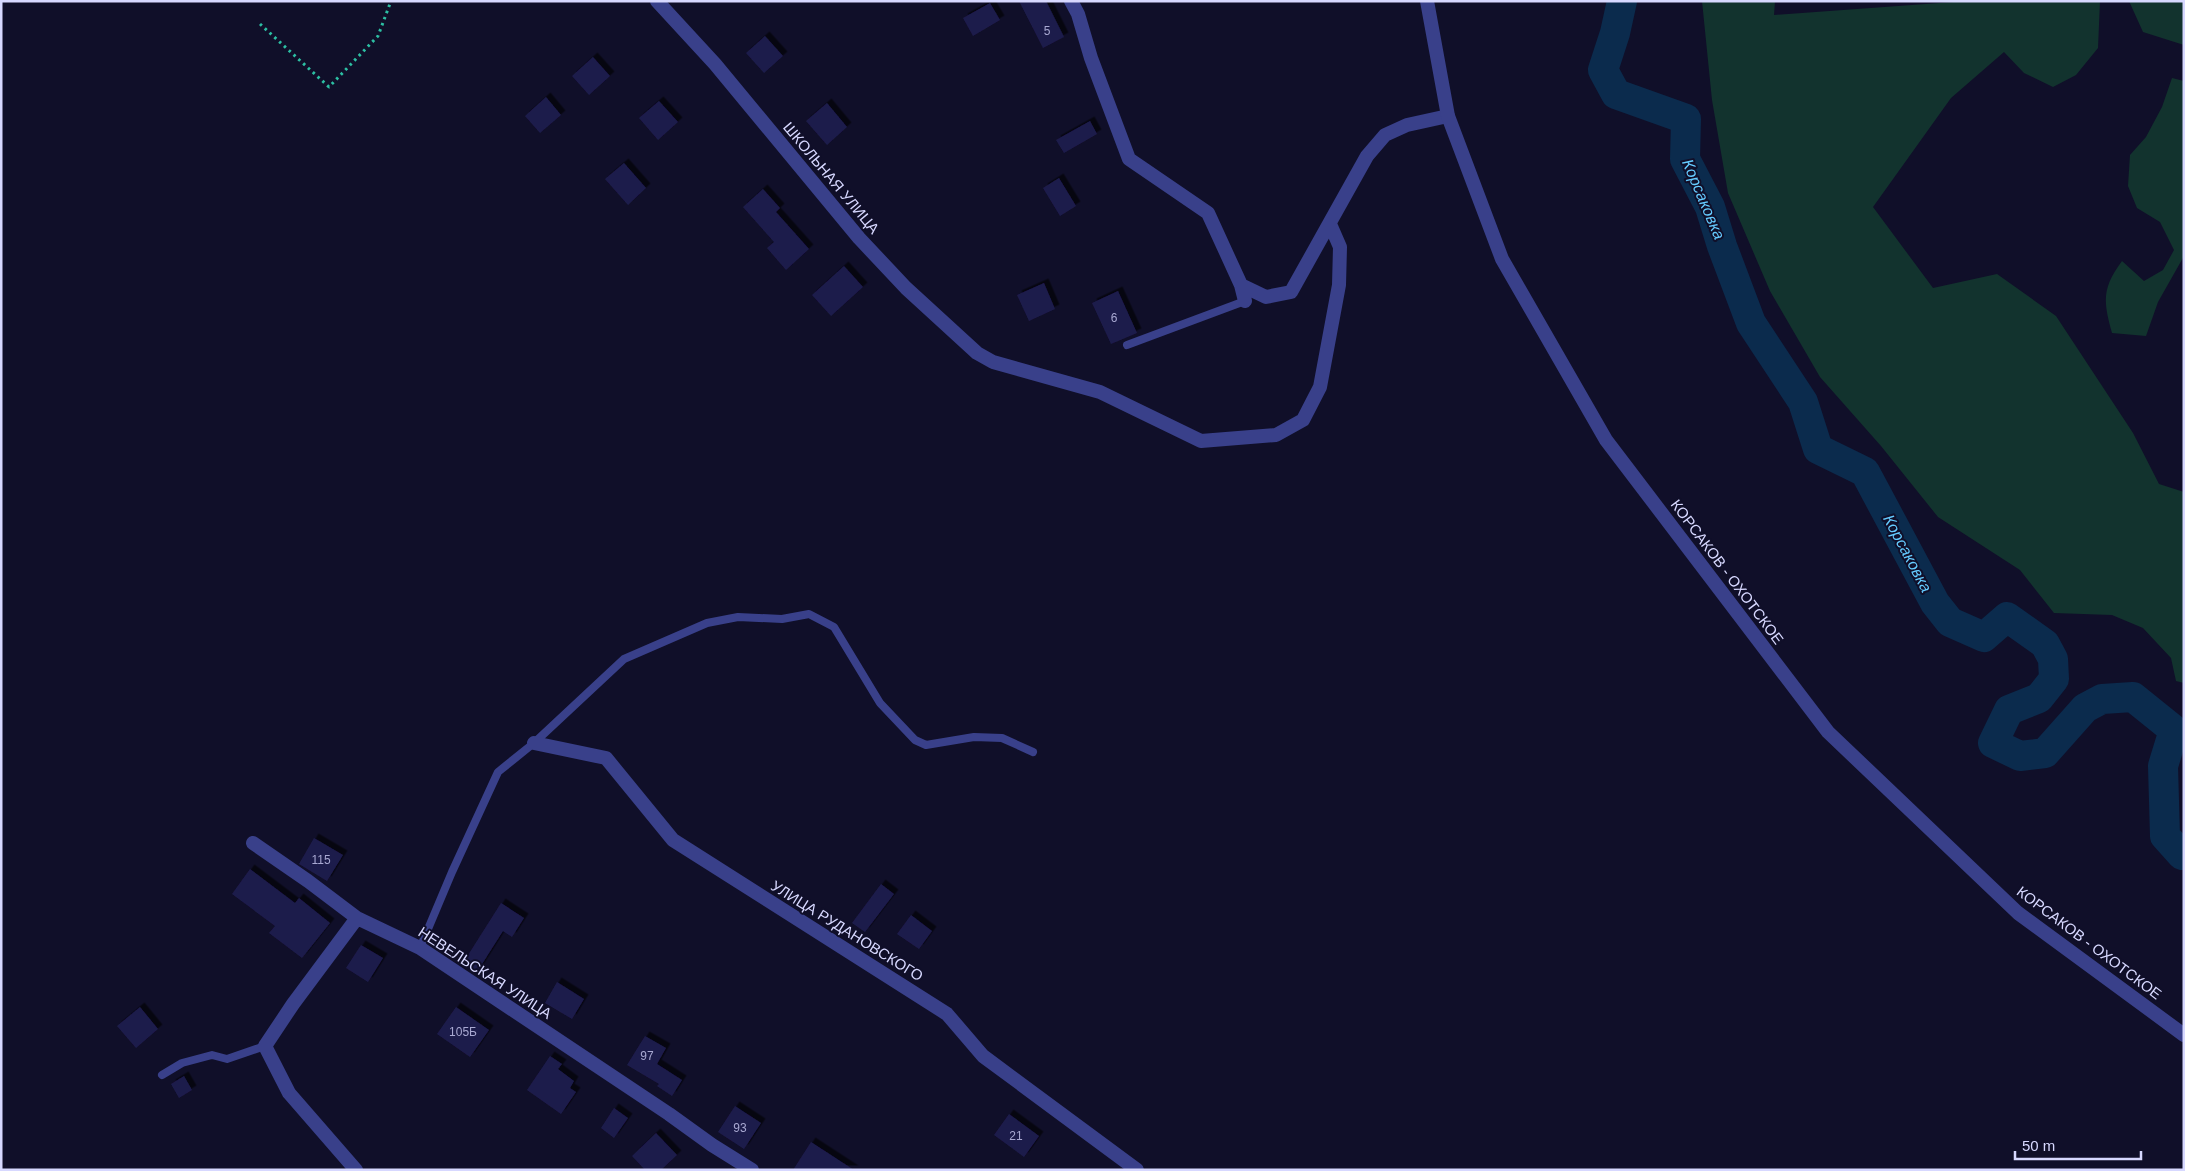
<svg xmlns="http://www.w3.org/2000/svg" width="2185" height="1171" font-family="Helvetica,sans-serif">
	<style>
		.green { fill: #12332e }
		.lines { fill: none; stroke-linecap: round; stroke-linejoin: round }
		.river { stroke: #0b2b4d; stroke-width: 30 }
		.building { fill: #1e1b4b; filter: url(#shadow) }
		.path { stroke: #2cbfa3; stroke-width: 3; stroke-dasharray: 2.5 4; stroke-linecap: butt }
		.service { stroke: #39408a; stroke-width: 8 }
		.minor { stroke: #39408a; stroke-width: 14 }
		.tertiary { stroke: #39408a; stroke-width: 14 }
		.labels { text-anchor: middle; stroke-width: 4; stroke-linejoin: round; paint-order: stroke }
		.number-label { font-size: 12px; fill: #a9a9d2 }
		.street-label { font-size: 15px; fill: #d7d8ff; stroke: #100f29 }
		.water-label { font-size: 16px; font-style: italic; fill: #65cbff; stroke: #100f29 }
	</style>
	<defs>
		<filter id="shadow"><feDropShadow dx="4.5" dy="-4.5" stdDeviation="0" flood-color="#0009"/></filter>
	</defs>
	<rect width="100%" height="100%" fill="#100f29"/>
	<path class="green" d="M1702,1H1775L1774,15L1967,1H2100L2098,48L2076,75L2053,87L2024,73L2004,52L1951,98L1873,207L1933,288L1997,274L2056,316L2133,433L2159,484L2184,492V683L2176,681L2171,658L2143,628L2112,615L2054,613L2020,570L1938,517L1881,446L1820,377L1770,291L1728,193L1712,100Z
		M2129,1H2184V45L2143,32Z
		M2172,78L2184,81V256L2158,302L2146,336L2112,333C2103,301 2102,288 2122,261L2144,281L2163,270L2174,250L2160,222L2137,208L2128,186L2130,155L2146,137L2162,107Z"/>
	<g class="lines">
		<path class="river" d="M1622,1L1615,33L1603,70L1616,94L1686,119L1685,159L1710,207L1722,246L1751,323L1803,402L1818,449L1865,472L1935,603L1950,622L1984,637L2007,617L2045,644L2053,659L2054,679L2039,698L2009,710L1993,743L2020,756L2045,753L2085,708L2102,699L2133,697L2174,730L2163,766L2165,836L2182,855L2184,854"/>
	</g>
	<path class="building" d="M1019,1H1046L1064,37L1043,48Z
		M990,3L1000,20L973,36L963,18Z
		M765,36L783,56L764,73L746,53Z
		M593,57L610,76L589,95L572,76Z
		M546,97L561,115L540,133L525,116Z
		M659,101L678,122L658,140L639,118Z
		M827,103L847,127L827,145L806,121Z
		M1090,121L1097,134L1064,153L1056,140Z
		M624,163L646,188L628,205L605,179Z
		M1059,178L1076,206L1060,216L1043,188Z
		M763,189L780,208L776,212L809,249L786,270L767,248L774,242L743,207Z
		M844,266L863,287L831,316L812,295Z
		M1044,283L1055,309L1029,321L1017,295Z
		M1118,291L1137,333L1111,344L1092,303Z
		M314,838L343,855L327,881L299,864Z
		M250,869L295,903L299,898L330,923L302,958L269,933L275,926L232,894Z
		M881,884L894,894L865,932L852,923Z
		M501,903L524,918L512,937L503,931L477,972L463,963Z
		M911,915L932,931L919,949L897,934Z
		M361,945L383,958L368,982L346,968Z
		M557,982L584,999L572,1019L545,1003Z
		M140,1007L158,1029L136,1048L117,1026Z
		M456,1007L489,1030L470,1057L437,1034Z
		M645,1036L666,1048L657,1064L682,1080L672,1096L657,1086L659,1084L627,1065Z
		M550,1056L562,1064L558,1069L574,1081L570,1088L576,1092L561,1114L527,1090Z
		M184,1076L192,1090L179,1098L171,1084Z
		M735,1106L761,1123L744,1149L718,1132Z
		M614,1108L628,1118L614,1138L601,1128Z
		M1009,1114L1039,1136L1024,1157L994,1135Z
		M656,1133L677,1155L661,1170H645L632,1156Z
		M811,1142L854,1170H793Z"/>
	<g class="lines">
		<path class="path" d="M260,24L329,87L378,36L391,1"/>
		<path class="service" d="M1127,345L1245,301
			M420,948L452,872L498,772L534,743L624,659L707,623L738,617L782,619L809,614L834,627L880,703L915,740L926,745L974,737L1002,738L1033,752
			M162,1075L182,1063L212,1055L227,1059L265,1046"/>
		<path class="minor" d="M657,1L715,64L859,238L906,288L977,353L993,362L1100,392L1201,441L1276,435L1303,420L1320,387L1339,285L1340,247L1330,224
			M1071,1L1078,14L1091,58L1129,159L1208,213L1241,285
			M1245,301L1241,285L1266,297L1291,292L1367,156L1385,135L1407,125L1448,116
			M534,743L606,758L673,840L947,1014L983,1056L1137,1170
			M253,843L308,881L357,918
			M356,1170L289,1093L265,1046L293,1004L357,918L420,948L669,1114L712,1145L752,1170"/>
		<path class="tertiary" d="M1427,1L1448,116L1502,259L1606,440L1828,732L2018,913L2184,1035"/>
	</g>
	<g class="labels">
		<g class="number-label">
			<text x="1047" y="35">5</text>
			<text x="1114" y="322">6</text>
			<text x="321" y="864">115</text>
			<text x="463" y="1036">105Б</text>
			<text x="647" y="1060">97</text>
			<text x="740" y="1132">93</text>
			<text x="1016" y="1140">21</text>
		</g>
		<g class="street-label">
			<text transform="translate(831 178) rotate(50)" y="5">ШКОЛЬНАЯ УЛИЦА</text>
			<text transform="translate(1727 572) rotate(53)" y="5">КОРСАКОВ - ОХОТСКОЕ</text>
			<text transform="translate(847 931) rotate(32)" y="5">УЛИЦА РУДАНОВСКОГО</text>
			<text transform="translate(2089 943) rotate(37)" y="5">КОРСАКОВ - ОХОТСКОЕ</text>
			<text transform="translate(485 973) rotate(33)" y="5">НЕВЕЛЬСКАЯ УЛИЦА</text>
		</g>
		<g class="water-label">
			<text transform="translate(1704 199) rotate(67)" y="6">Корсаковка</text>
			<text transform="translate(1908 553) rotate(62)" y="6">Корсаковка</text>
		</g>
	</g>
	<rect width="2185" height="1171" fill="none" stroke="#d7d8ff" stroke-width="5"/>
	<path d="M2015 1151v8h126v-8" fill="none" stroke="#d7d8ff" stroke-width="2.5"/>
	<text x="2022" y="1151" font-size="15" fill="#d7d8ff" stroke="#100f29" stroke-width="4" paint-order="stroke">50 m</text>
</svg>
